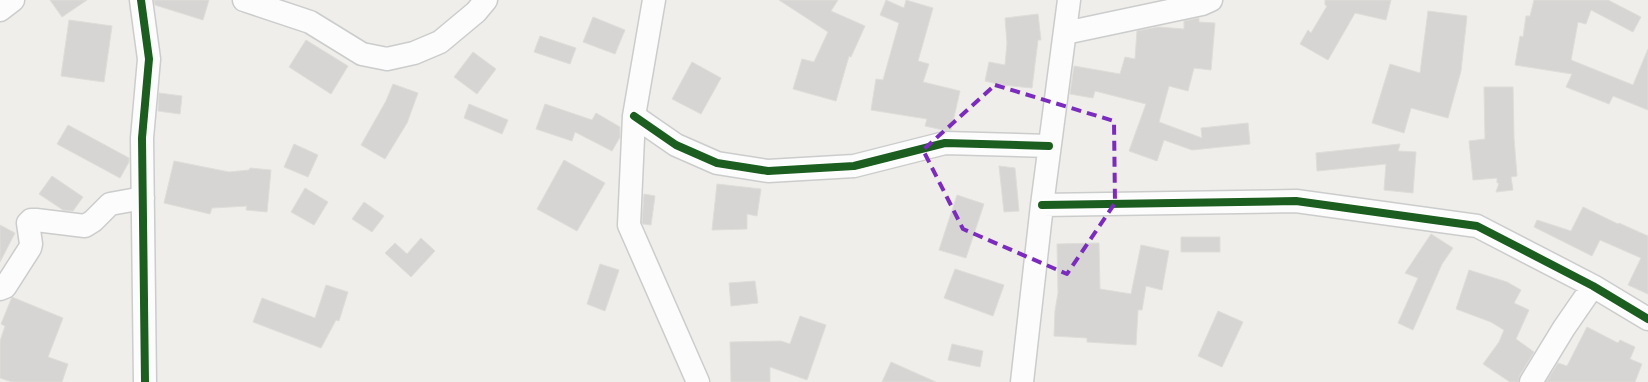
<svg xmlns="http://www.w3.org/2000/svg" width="1648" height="382" font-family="'Golos Text',sans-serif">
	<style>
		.building { fill: #d6d5d3; stroke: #deddd9 }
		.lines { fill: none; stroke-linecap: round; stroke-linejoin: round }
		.minor-casing { stroke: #cbcccc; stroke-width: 25 }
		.minor { stroke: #fdfcfc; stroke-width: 22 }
		.cycleway-casing { stroke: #fff; stroke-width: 11 }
		.cycleway { stroke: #1b5e20; stroke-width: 8 }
		.marked { fill: none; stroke: #7b2cbf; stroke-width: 4; stroke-dasharray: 10 6; stroke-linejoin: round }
	</style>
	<rect width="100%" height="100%" fill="#efeeea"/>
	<path class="building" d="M50,0H87L62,17Z
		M154,0H209L203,20L155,5Z
		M779,0H838L831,11L865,26L851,57L849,56L836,101L793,89L802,59L814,62L828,32Z
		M886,0L904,8L906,0L933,8L918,61L929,64L923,82L960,91L951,130H943L925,126L927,119L871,110L876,79L883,80L899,23L880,15Z
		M1325,0H1391L1386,20L1355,13L1328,60L1300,44L1308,30L1311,33L1327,6L1325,5Z
		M1534,0H1608L1641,17L1633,32L1591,10L1586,24L1578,22L1571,60L1633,85L1648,49V110L1613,96L1609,104L1566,87L1572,74L1515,65L1520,36L1523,37L1526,16H1530Z
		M1428,11L1467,16L1461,71L1448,118L1411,108L1404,133L1372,123L1390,64L1420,73Z
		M1038,14L1041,40H1038L1032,88L1002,85L985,81L989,62L1005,65L1007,43L1005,18Z
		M593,17L625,30L615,54L583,42Z
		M1199,18V22L1215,23L1211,70L1194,68L1188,91L1169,86L1159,122L1202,138L1201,128L1248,123L1250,144L1192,150L1164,140L1157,161L1129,151L1146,104L1095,91L1093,98L1070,94L1074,66L1120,74L1125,57L1135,59L1137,31L1158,27L1184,29V21Z
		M69,20L112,26L104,82L61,76Z
		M540,36L576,48L570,64L534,52Z
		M306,40L348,66L331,94L289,67Z
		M473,52L496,69L477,94L454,77Z
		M692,62L721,78L701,114L672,99Z
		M393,84L418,93L407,123L385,159L361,145L386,101Z
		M1484,87H1513L1514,138L1517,176L1511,177L1513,190L1496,192L1499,183H1497V178L1473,180L1469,141L1485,139Z
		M159,93L182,96L180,114L158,111Z
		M469,104L508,120L502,134L464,118Z
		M545,104L592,120L596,113L620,127V137L612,151L575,132L572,141L536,129Z
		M68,125L129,158V162L120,178L57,144Z
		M294,144L318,155L308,177L284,167Z
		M1400,144L1398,151L1416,152L1413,193L1384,190L1386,164L1317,171L1316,153Z
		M564,160L605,183L577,231L537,209Z
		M174,161L229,172L249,170L250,168L271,170L267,212L246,210L247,206L212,208L210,214L164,203Z
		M999,166L1015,168L1019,211L1004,212Z
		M52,176L83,197L73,211L63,210L39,194Z
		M717,184L761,189L757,216L747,214V229L712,230Z
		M305,188L328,202L314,225L291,212Z
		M644,194L655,196L651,225L643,224L642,223Z
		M957,195L984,204L966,258L939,250Z
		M364,202L384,216L372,232L352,219Z
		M1583,207L1618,224L1619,223L1648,236V294L1628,285L1641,258L1600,240L1592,256L1534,227L1537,220L1571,231Z
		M0,225L15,233L0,262Z
		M1431,234L1453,248L1442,264L1413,330L1398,323L1418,278L1405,273Z
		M1181,237H1220V252H1181Z
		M421,238L435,251L411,277L385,253L395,243L407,254Z
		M1099,243L1100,289L1131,294L1141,245L1169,251L1162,290L1146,286L1142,310H1138L1136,345L1087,342V338L1054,336L1055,311L1058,293L1057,244Z
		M600,264L619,270L605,311L587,304Z
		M955,269L1004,285L993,316L944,298Z
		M1469,270L1507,282L1521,290L1514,303L1529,310L1516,339L1534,352L1520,375L1518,382H1510L1483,364L1499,342L1504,330L1491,322L1456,309Z
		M755,281L758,303L731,306L729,283Z
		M326,285L348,292L339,321L336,320L321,348L253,322L262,298L315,318Z
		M12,297L63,318L48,357L68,364L62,382H12L0,378V341L5,326L1,324Z
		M1218,311L1243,322L1222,367L1198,356Z
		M800,316L826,325L807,380L770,367V382H731L730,342L781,341L790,344Z
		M1587,327L1618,343L1620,340L1635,347L1630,359L1642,364L1635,382H1546L1558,363L1567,366Z
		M952,344L983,351L980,367L948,360Z
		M891,362L936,382H882Z"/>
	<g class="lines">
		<g class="minor-casing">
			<path id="minor" d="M141,0L149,59L142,138L145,382
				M244,0L310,22L362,54L387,59L414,53L440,42L476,12L486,0
				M654,0L634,116L629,225L698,382
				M0,10L13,0
				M1065,33L1202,4L1211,0
				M634,116L676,145L717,163L768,171L854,166L945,143L1049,146
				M1042,205L1296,201L1477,226L1593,286L1648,319
				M0,289L5,287L30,248L31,244L28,223L31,220H36L85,226L93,221L110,204L143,198
				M1022,382L1042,205L1069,0
				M1531,382L1564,328L1593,286"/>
		</g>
		<use href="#minor" class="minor"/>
		<g class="cycleway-casing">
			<path id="cycleway" d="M141,0L149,59L142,138L145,382
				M634,116L676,145L717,163L768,171L854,166L945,143L1049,146
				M1042,205L1296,201L1477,226L1593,286L1648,319"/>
		</g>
		<use href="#cycleway" class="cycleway"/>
	</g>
	<path class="marked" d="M995,85L1114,121L1115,203L1067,274L963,229L923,150Z"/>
</svg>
